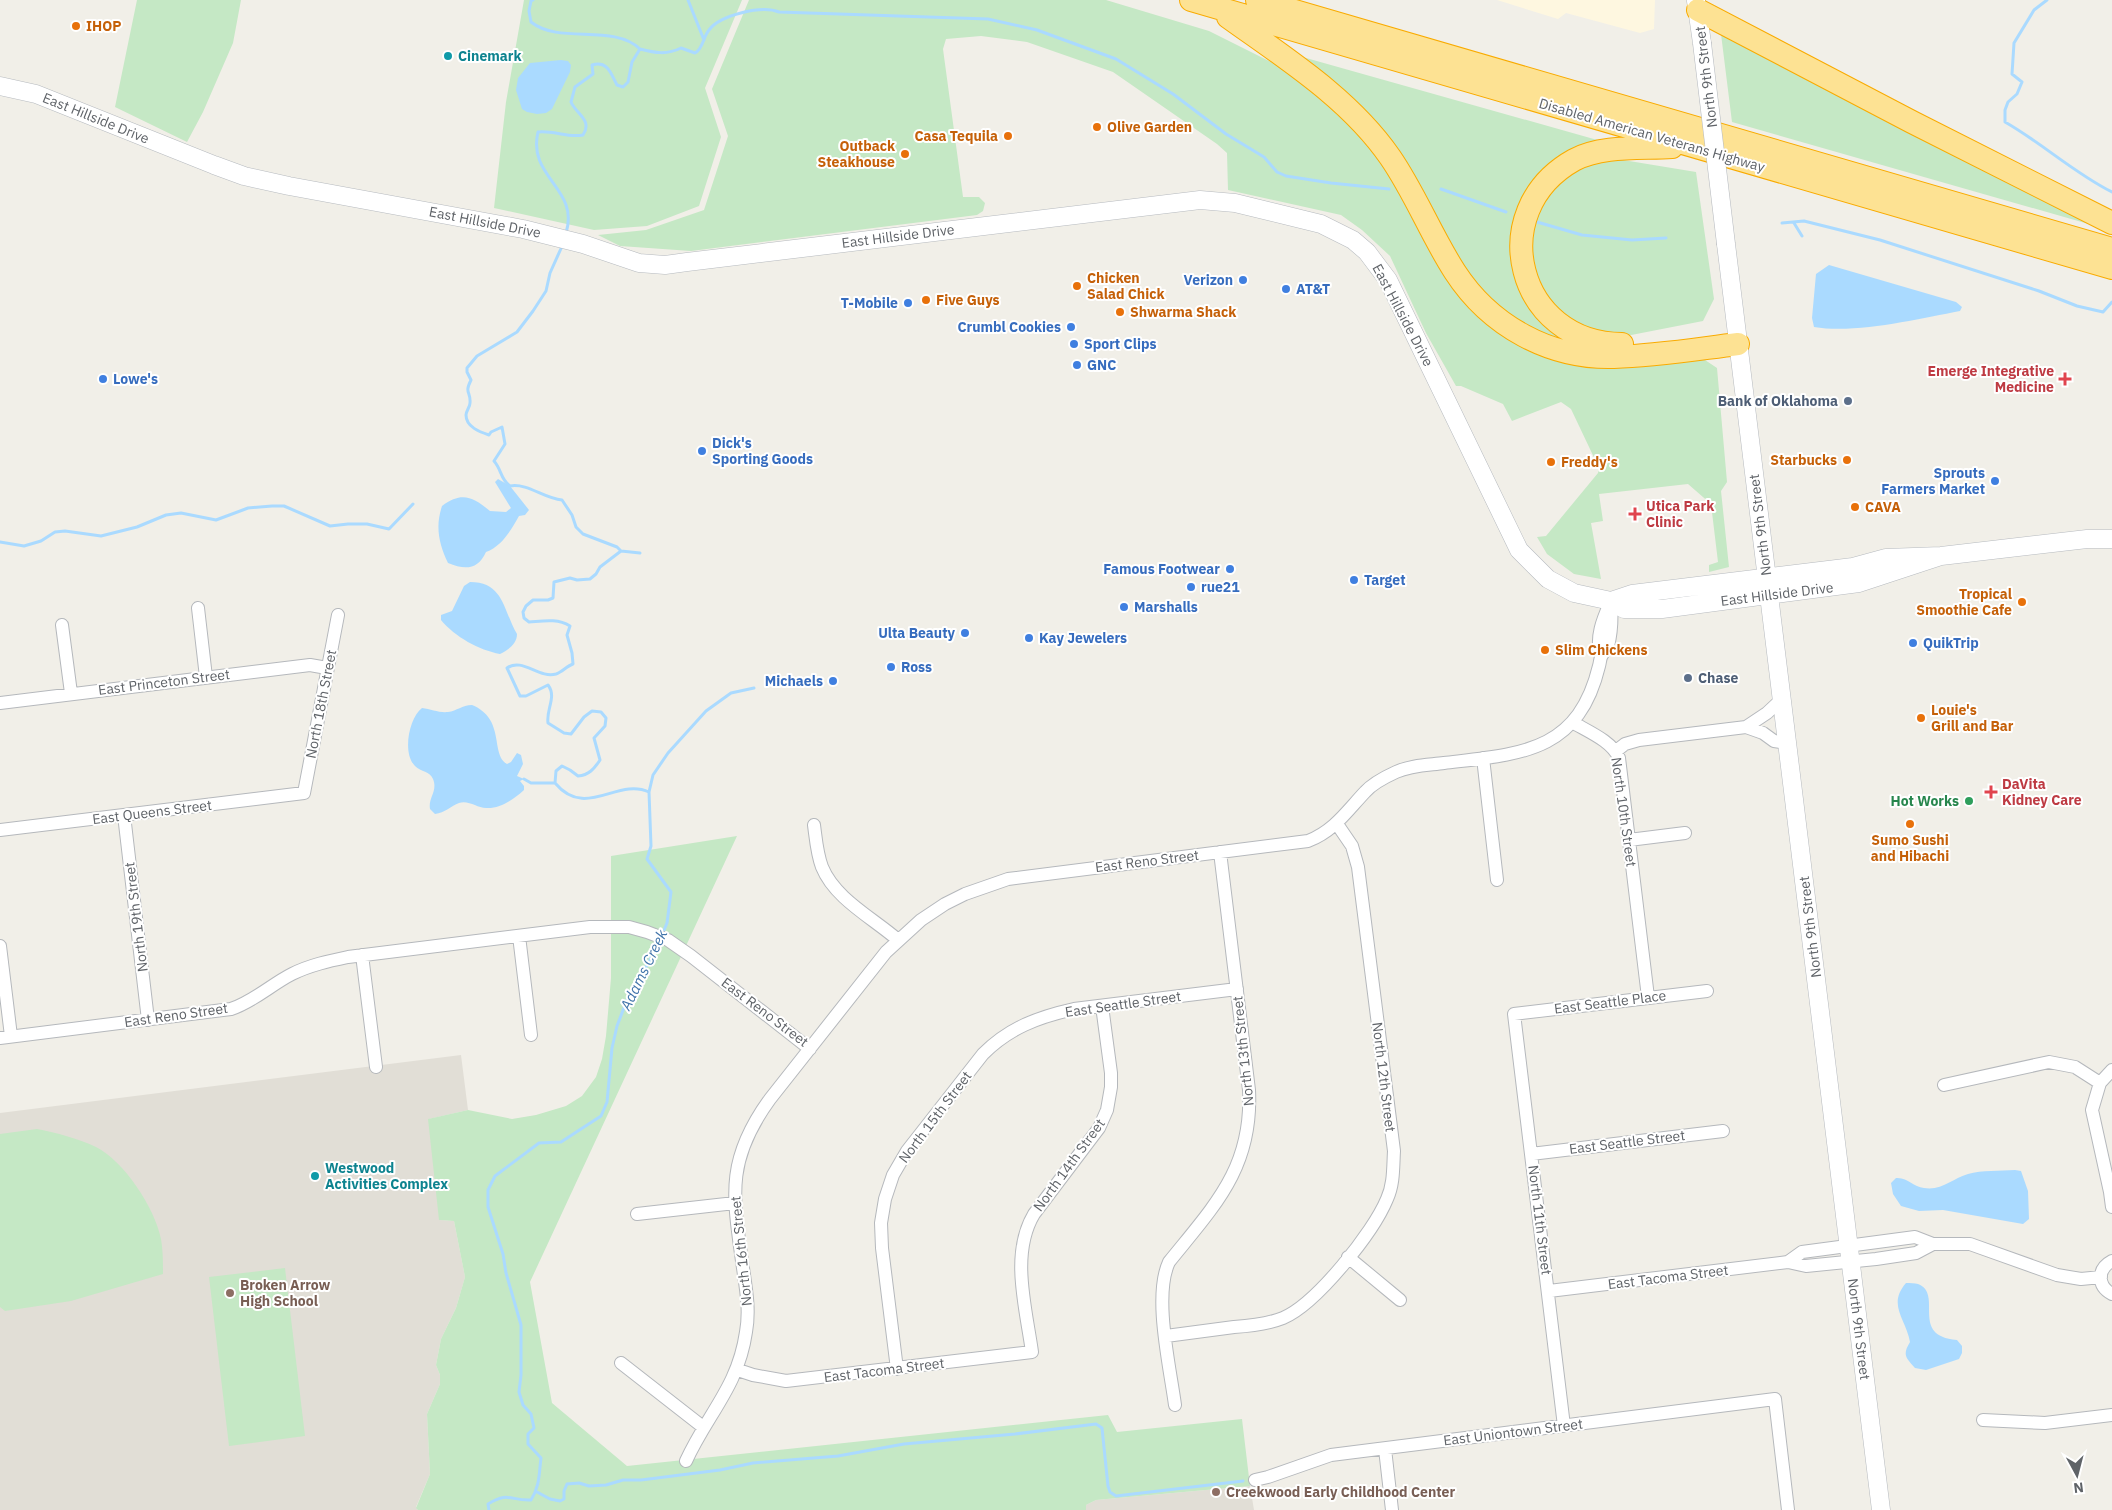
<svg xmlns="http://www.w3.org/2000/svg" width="2112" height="1510" font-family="'IBM Plex Sans',sans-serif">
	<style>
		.commercial { fill: #fef7e0 }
		.education { fill: #e1ded6 }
		.green { fill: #c5e8c5 }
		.water { fill: #aadaff }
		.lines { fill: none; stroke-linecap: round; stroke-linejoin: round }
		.stream { stroke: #aadaff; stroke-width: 3 }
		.street-casing { stroke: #b5b8bc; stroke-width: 14 }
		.secondary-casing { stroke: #b6babf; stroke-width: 19 }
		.highway-casing { stroke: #f9ab00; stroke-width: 24 }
		.street { stroke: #fff; stroke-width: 12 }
		.secondary { stroke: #fff; stroke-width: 18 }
		.highway { stroke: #fde293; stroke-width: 22 }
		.secondary-bridge-casing { stroke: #b6babf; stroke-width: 19; stroke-linecap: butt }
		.secondary-bridge { stroke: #fff; stroke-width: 18 }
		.food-dot { fill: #e8710a; stroke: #fff; stroke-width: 2 }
		.culture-dot { fill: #0f9aa8; stroke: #fff; stroke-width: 2 }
		.shop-dot { fill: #3f7fe0; stroke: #fff; stroke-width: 2 }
		.health-dot { fill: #e0444e; stroke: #fff; stroke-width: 2 }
		.service-dot { fill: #5c6f8a; stroke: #fff; stroke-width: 2 }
		.leisure-dot { fill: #2e9e5b; stroke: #fff; stroke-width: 2 }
		.education-dot { fill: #8d6e63; stroke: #fff; stroke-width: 2 }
		.labels { text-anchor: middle; stroke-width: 4; stroke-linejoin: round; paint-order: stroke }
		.food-label { font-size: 14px; font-weight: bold; fill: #c56008; stroke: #fff; text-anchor: start }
		.culture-label { font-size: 14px; font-weight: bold; fill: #0d838f; stroke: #fff; text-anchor: start }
		.street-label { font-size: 14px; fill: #5f6368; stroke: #fff }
		.shop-label { font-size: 14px; font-weight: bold; fill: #366cbe; stroke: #fff; text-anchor: start }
		.health-label { font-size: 14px; font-weight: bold; fill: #be3a42; stroke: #fff; text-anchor: start }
		.service-label { font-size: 14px; font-weight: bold; fill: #4e5e75; stroke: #fff; text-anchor: end }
		.leisure-label { font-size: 14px; font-weight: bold; fill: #27864d; stroke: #fff; text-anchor: end }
		.education-label { font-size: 14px; font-weight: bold; fill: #785e54; stroke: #fff; text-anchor: start }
		.water-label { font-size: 15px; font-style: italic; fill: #4174aa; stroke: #fff }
	</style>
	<rect width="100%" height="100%" fill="#f1efe8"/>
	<path class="commercial" d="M1497,0H1655L1654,29L1640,33L1566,13L1558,19Z"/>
	<path class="education" d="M461,1055L468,1110L429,1119L440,1220L454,1221L465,1277L456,1308L441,1339L436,1365L440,1375V1384L427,1414L430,1474L416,1507L418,1510H0V1113Z
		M1250,1486L1254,1510H1086V1505L1096,1500Z"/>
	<path class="green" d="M137,0H241L233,43L203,112L187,142L115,107Z
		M524,0H742L705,88L721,137L699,206L647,226L594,230L494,208L506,102Z
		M749,0H1106L1209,31L1283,68L1359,130L1396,180L1426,235L1532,351L1699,356L1717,368L1727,482L1721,491L1729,567L1709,572V565L1718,562L1711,504L1688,484L1599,494L1603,521L1591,523L1601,579L1574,574L1547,554L1537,537L1546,536L1598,473L1599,468L1571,409L1561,402L1512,421L1503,404L1461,386H1456L1426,333L1390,256L1362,230L1341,215L1228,190L1227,153L1217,144L1113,72L1027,42L981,36L946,39L943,49L963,197H979L985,203L983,211L977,215L691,251L620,246L598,235L646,230L704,210L728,136L712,89Z
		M1721,34L2099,227L1732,122Z
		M1299,56L1615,145L1551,170L1517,262L1590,352L1509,321L1445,248Z
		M1617,159L1696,172L1714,299L1703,321L1621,337L1593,333L1557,310L1537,283L1531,255V232L1540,205L1562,177L1589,165Z
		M737,836L530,1282L552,1403L627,1466L1108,1415L1117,1432L1242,1419L1250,1486L1096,1500L1086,1505V1510H418L416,1508L430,1474L427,1414L440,1384V1375L436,1365L441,1339L456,1308L465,1277L454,1221L439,1220L428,1119L468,1110L512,1119L536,1115L566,1106L582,1096L596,1077L602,1059L606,1036L611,978V856Z
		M37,1129C57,1133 77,1138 96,1147C124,1161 155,1208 161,1239C163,1250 163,1262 163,1274L71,1301L5,1311L0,1307V1134Z
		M285,1268L305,1436L229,1446L209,1277Z"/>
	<path class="water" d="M561,60L568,61L571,65L570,72L552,109L546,113L537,114L527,112L522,109L516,90L518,78L530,63Z
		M1829,265L1956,302L1962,307L1960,311C1918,319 1856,334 1814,327L1812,318L1816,274Z
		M498,479L510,486L529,510L525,515L519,516C511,530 502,546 486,552C478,570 465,570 448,563C439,544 435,527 442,506C462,491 473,497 490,511L506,512L511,508L495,482Z
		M470,582C504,582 503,610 517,634C517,644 508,650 500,654C479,650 455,637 441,620V615L452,611L464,586Z
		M472,705C506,719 490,754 507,764L511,762L517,753L521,755L523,764L517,776L524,779L520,781L524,786V790C514,799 500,809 486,808C477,808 469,800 459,803C451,806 445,813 435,814L430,809C428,798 438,791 433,779C430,771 421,772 415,766C402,753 409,718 422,708C431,709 439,713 448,712C457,711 462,705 472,705Z
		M2015,1170L2021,1171L2028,1191L2029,1219L2023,1224L1943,1210L1919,1211L1901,1206L1893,1194L1891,1183L1896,1178C1908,1177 1913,1187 1924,1188C1942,1191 1953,1178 1968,1174C1982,1170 2000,1171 2015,1170Z
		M1906,1283C1910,1283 1915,1283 1918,1284C1944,1294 1909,1336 1957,1340L1962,1346V1353L1959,1359L1926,1370L1915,1368C1906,1358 1902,1355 1910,1342C1906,1319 1887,1305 1906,1283Z"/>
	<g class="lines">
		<path class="stream" d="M533,0L531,1L529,11L531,22C560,45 613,23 640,49L632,62L628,82L623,87L617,85C611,74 608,60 592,65L593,74L575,87L571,102C576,114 593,120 583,135C568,138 553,130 538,132C527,178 580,188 566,233
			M688,0L704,40
			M2047,0L2034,10L2014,43L2012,74L2022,82L2017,94L2008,102L2005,110V122C2042,143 2074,173 2112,192
			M640,49C655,53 667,55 681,48L695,53C703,49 703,37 709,30C720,15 762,5 779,12L988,19L1037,30L1116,59L1173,94L1226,134L1264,157L1277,172L1286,176L1331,183L1389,189
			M1441,189L1506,212
			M1537,222L1582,235L1632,240L1666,238
			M1782,223L1804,221L1880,240L2039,291L2077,306L2103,312L2112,302
			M1794,223L1802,236
			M563,244L550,273L546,291L533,311L517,332L477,356L467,368V372L471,380C464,394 471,391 470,403C470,407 466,411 466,415C466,427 480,432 489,435L491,432L502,427L505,444L494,461C502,470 500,479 510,486C528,483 543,498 562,500L572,515L576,527L583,534L617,547L621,551L600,567L596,574L590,579L577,580L570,578L554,582L553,598L548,600H533L526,606L523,612L524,618L529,622C543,621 557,618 570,626L567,635L572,653L573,664C567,666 562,672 556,674C539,679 522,657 507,668L520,696H526L548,685C557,697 546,709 548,723L564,733L571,734L584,717L592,711L601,712L606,718L605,726L594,738L600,760C594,769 589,775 578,776L570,770L562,766L556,771L555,783C586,820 617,777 649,792L651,846L647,859L671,892L667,923L662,935
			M0,542L24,546L41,541L55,532L65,531L101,536L137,527L166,515L181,513L216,520L248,508L272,506H284L330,526L348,524H367L389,529L413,504
			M621,551L640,553
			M524,779L531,783H555
			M649,792L653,775L668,753L706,711L731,693L754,688
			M537,1492L550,1499L560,1501L564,1499V1491L567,1484L579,1483L589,1486L606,1485L623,1480H641L720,1470L753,1463L838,1456L904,1444L1015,1434L1096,1424L1102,1428L1108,1486L1110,1492L1116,1496L1243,1481
			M489,1510L488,1504C509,1491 510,1501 531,1500C540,1486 539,1473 541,1458L528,1444V1434L534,1428L531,1414L523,1405L519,1392L521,1375V1325L506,1273L503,1254L488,1207V1190L495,1176L539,1143L561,1142L601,1116L607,1102L612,1048L617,1026L630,992L649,962L659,941"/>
		<g class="street-casing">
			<path id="street" d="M198,608L206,677
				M62,625L71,693
				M1601,655C1595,638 1603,619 1610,603
				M0,703L310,665L327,668
				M1572,722C1587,731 1612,741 1619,758L1648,997
				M1746,727L1763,733L1774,741L1787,743
				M1616,751L1625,744L1639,740L1746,727L1767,713L1782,699
				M1483,758L1497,880
				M124,815L148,1020
				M814,825C816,840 817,854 822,867C835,899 873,918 898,940
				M0,830L304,793L338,615
				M1629,840L1685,833
				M519,936L531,1035
				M0,946L11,1036
				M362,955L376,1067
				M0,1038L231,1009C253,1002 272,984 292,974C310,965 329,961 348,957L590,927H629L647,932L668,940L691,956L810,1049
				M2112,1070L2100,1083L2092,1110L2110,1192L2112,1207
				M1944,1085L2049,1062L2075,1067L2100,1083
				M1531,1154L1723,1131
				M637,1214L735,1203
				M1348,1257L1400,1300
				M2112,1261C2097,1269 2097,1286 2112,1294
				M1788,1262L1802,1252L1915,1237L1933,1244H1970L2057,1275L2081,1279L2101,1277
				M1549,1291L1788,1262L1806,1266L1876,1259L1916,1253L1933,1244
				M1166,1336C1189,1333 1211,1330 1234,1327C1250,1326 1268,1324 1283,1318C1316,1304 1373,1233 1387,1199C1394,1184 1393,1167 1394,1151L1358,867L1352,846L1337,824
				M621,1363L703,1427
				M897,1369L882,1248L881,1223L885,1199L893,1175L907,1151L983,1054C1009,1028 1038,1017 1074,1009L1237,989
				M738,1370L753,1375L786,1381L1032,1352C1026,1308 1010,1254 1034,1214L1099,1128L1107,1110L1111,1087V1073L1102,1006
				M1175,1405C1170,1367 1153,1296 1169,1262C1214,1206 1253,1168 1249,1090L1220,852
				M1983,1420L2045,1423L2112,1415
				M1564,1426L1514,1014L1707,991
				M1385,1449L1392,1510
				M686,1461C708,1413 738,1387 746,1332C750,1310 746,1289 743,1268C733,1196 725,1161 770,1099L886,952L921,920L945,904L965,894L1008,879L1308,841C1334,831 1347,811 1365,792C1373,783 1385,777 1396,772C1411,765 1429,765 1444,763C1520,754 1578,753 1599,666C1600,663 1600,658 1602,655C1604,651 1607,650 1608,646C1612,631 1612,616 1611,601
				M1255,1480L1268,1477L1331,1455L1775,1399L1788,1510"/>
		</g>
		<g class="secondary-casing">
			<path id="secondary" d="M1696,1L1702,43
				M0,86L36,94L214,165L244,176L289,186L523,229L583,244L639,263L665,265L687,262L1200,200L1235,203L1321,224L1353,240L1367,252L1388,280L1519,550L1548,579L1574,593L1611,601L1624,609H1662L1859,583L1941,556
				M1726,244L1881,1510
				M1611,601L1632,594L1853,567L1886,558L1941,556L2087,539H2112"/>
		</g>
		<g class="highway-casing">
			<path id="highway" d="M1191,0L2112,268
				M1257,0L2112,249
				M1698,10L1912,122L2112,223
				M1228,17C1285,58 1349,98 1390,157C1415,193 1431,235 1455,272C1490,326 1550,359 1614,357C1656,356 1697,349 1738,344
				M1622,344C1517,344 1483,211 1574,160C1602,145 1641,149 1672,147"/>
		</g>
		<use href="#street" class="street"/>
		<use href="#secondary" class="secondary"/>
		<use href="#highway" class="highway"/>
		<g class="secondary-bridge-casing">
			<path id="secondary-bridge" d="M1702,43L1726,244"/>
		</g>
		<use href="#secondary-bridge" class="secondary-bridge"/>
	</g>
	<g class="food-dot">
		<circle cx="76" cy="26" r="5"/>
		<circle cx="1097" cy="127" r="5"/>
		<circle cx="1008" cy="136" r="5"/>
		<circle cx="905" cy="154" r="5"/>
		<circle cx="1077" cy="286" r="5"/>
		<circle cx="926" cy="300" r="5"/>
		<circle cx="1120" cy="312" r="5"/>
		<circle cx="1847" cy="460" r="5"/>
		<circle cx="1551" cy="462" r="5"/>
		<circle cx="1855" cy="507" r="5"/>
		<circle cx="2022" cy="602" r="5"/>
		<circle cx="1545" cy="650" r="5"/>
		<circle cx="1921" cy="718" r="5"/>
		<circle cx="1910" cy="824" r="5"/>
	</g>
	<g class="culture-dot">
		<circle cx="448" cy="56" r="5"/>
		<circle cx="315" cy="1176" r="5"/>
	</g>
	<g class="shop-dot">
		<circle cx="1243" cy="280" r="5"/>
		<circle cx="1286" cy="289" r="5"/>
		<circle cx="908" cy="303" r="5"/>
		<circle cx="1071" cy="327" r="5"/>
		<circle cx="1074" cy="344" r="5"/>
		<circle cx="1077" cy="365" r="5"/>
		<circle cx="103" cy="379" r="5"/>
		<circle cx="702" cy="451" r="5"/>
		<circle cx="1995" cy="481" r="5"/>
		<circle cx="1230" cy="569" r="5"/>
		<circle cx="1354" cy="580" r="5"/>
		<circle cx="1191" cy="587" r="5"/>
		<circle cx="1124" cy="607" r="5"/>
		<circle cx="965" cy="633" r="5"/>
		<circle cx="1029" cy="638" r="5"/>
		<circle cx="1913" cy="643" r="5"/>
		<circle cx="891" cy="667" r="5"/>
		<circle cx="833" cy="681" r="5"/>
	</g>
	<g class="health-dot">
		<path d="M2062.5 371.5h5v5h5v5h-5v5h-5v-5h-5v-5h5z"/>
		<path d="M1632.5 506.5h5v5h5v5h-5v5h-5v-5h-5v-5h5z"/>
		<path d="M1988.5 784.5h5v5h5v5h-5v5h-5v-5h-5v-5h5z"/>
	</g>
	<g class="service-dot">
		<circle cx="1848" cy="401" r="5"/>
		<circle cx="1688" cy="678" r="5"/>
	</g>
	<circle class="leisure-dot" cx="1969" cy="801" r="5"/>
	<g class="education-dot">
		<circle cx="230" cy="1293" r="5"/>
		<circle cx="1216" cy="1492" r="5"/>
	</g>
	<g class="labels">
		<g class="food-label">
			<text x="86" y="31">IHOP</text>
			<text x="1107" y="132">Olive Garden</text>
			<text x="998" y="141" text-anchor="end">Casa Tequila</text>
			<text x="895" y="151" text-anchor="end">Outback<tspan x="895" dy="16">Steakhouse</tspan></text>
			<text x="1087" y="283">Chicken<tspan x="1087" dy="16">Salad Chick</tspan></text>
			<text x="936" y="305">Five Guys</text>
			<text x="1130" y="317">Shwarma Shack</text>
			<text x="1837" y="465" text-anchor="end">Starbucks</text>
			<text x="1561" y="467">Freddy's</text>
			<text x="1865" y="512">CAVA</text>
			<text x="2012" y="599" text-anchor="end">Tropical<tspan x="2012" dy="16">Smoothie Cafe</tspan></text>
			<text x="1555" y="655">Slim Chickens</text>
			<text x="1931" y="715">Louie's<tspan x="1931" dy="16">Grill and Bar</tspan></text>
			<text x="1910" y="845" text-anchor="middle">Sumo Sushi<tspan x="1910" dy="16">and Hibachi</tspan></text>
		</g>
		<g class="culture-label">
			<text x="458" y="61">Cinemark</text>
			<text x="325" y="1173">Westwood<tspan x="325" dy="16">Activities Complex</tspan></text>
		</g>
		<g class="street-label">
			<text transform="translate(1706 77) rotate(-97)" y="5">North 9th Street</text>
			<text transform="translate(96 118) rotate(22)" y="5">East Hillside Drive</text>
			<text transform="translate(1652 135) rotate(16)" y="5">Disabled American Veterans Highway</text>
			<text transform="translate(485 222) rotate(11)" y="5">East Hillside Drive</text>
			<text transform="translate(898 236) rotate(-7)" y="5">East Hillside Drive</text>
			<text transform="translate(1403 315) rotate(62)" y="5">East Hillside Drive</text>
			<text transform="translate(1760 525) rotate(-97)" y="5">North 9th Street</text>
			<text transform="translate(1777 594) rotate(-7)" y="5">East Hillside Drive</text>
			<text transform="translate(164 682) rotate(-7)" y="5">East Princeton Street</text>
			<text transform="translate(321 704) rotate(-79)" y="5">North 18th Street</text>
			<text transform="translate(152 812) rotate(-7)" y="5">East Queens Street</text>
			<text transform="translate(1624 812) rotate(82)" y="5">North 10th Street</text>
			<text transform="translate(1147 861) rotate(-7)" y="5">East Reno Street</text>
			<text transform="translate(136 917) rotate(-97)" y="5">North 19th Street</text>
			<text transform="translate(1810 927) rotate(-97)" y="5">North 9th Street</text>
			<text transform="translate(1610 1002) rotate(-7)" y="5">East Seattle Place</text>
			<text transform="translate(1123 1004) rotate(-8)" y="5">East Seattle Street</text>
			<text transform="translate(765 1012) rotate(37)" y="5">East Reno Street</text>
			<text transform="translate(176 1015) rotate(-8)" y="5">East Reno Street</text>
			<text transform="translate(1243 1051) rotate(-96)" y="5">North 13th Street</text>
			<text transform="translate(1384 1077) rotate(83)" y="5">North 12th Street</text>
			<text transform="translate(935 1117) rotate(-53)" y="5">North 15th Street</text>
			<text transform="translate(1627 1142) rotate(-7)" y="5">East Seattle Street</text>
			<text transform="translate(1069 1165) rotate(-54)" y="5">North 14th Street</text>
			<text transform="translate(1540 1220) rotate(83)" y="5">North 11th Street</text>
			<text transform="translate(741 1251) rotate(-96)" y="5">North 16th Street</text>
			<text transform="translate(1668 1277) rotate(-7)" y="5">East Tacoma Street</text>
			<text transform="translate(1859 1329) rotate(83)" y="5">North 9th Street</text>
			<text transform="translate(884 1370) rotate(-7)" y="5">East Tacoma Street</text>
			<text transform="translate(1513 1432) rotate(-7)" y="5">East Uniontown Street</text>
		</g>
		<g class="shop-label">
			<text x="1233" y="285" text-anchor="end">Verizon</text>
			<text x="1296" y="294">AT&amp;T</text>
			<text x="898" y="308" text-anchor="end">T-Mobile</text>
			<text x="1061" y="332" text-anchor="end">Crumbl Cookies</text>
			<text x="1084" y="349">Sport Clips</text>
			<text x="1087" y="370">GNC</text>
			<text x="113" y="384">Lowe's</text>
			<text x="712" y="448">Dick's<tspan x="712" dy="16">Sporting Goods</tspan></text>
			<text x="1985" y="478" text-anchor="end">Sprouts<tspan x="1985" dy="16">Farmers Market</tspan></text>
			<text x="1220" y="574" text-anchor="end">Famous Footwear</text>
			<text x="1364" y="585">Target</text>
			<text x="1201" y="592">rue21</text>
			<text x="1134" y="612">Marshalls</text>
			<text x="955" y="638" text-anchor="end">Ulta Beauty</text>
			<text x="1039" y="643">Kay Jewelers</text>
			<text x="1923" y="648">QuikTrip</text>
			<text x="901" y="672">Ross</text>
			<text x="823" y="686" text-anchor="end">Michaels</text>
		</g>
		<g class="health-label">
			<text x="2054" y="376" text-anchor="end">Emerge Integrative<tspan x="2054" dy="16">Medicine</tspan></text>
			<text x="1646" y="511">Utica Park<tspan x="1646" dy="16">Clinic</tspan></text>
			<text x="2002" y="789">DaVita<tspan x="2002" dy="16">Kidney Care</tspan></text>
		</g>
		<g class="service-label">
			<text x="1838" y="406">Bank of Oklahoma</text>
			<text x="1698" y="683" text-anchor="start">Chase</text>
		</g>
		<g class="leisure-label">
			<text x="1959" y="806">Hot Works</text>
		</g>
		<g class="education-label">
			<text x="240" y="1290">Broken Arrow<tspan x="240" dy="16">High School</tspan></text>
			<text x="1226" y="1497">Creekwood Early Childhood Center</text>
		</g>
		<g class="water-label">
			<text transform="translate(644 970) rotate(-64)" y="5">Adams Creek</text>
		</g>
	</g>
	<g transform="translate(2077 1475) rotate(173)" stroke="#ffffff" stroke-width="4" paint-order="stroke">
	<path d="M0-4L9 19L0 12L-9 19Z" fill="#5f6368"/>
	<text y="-8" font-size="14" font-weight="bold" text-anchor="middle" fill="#5f6368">N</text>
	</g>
</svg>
